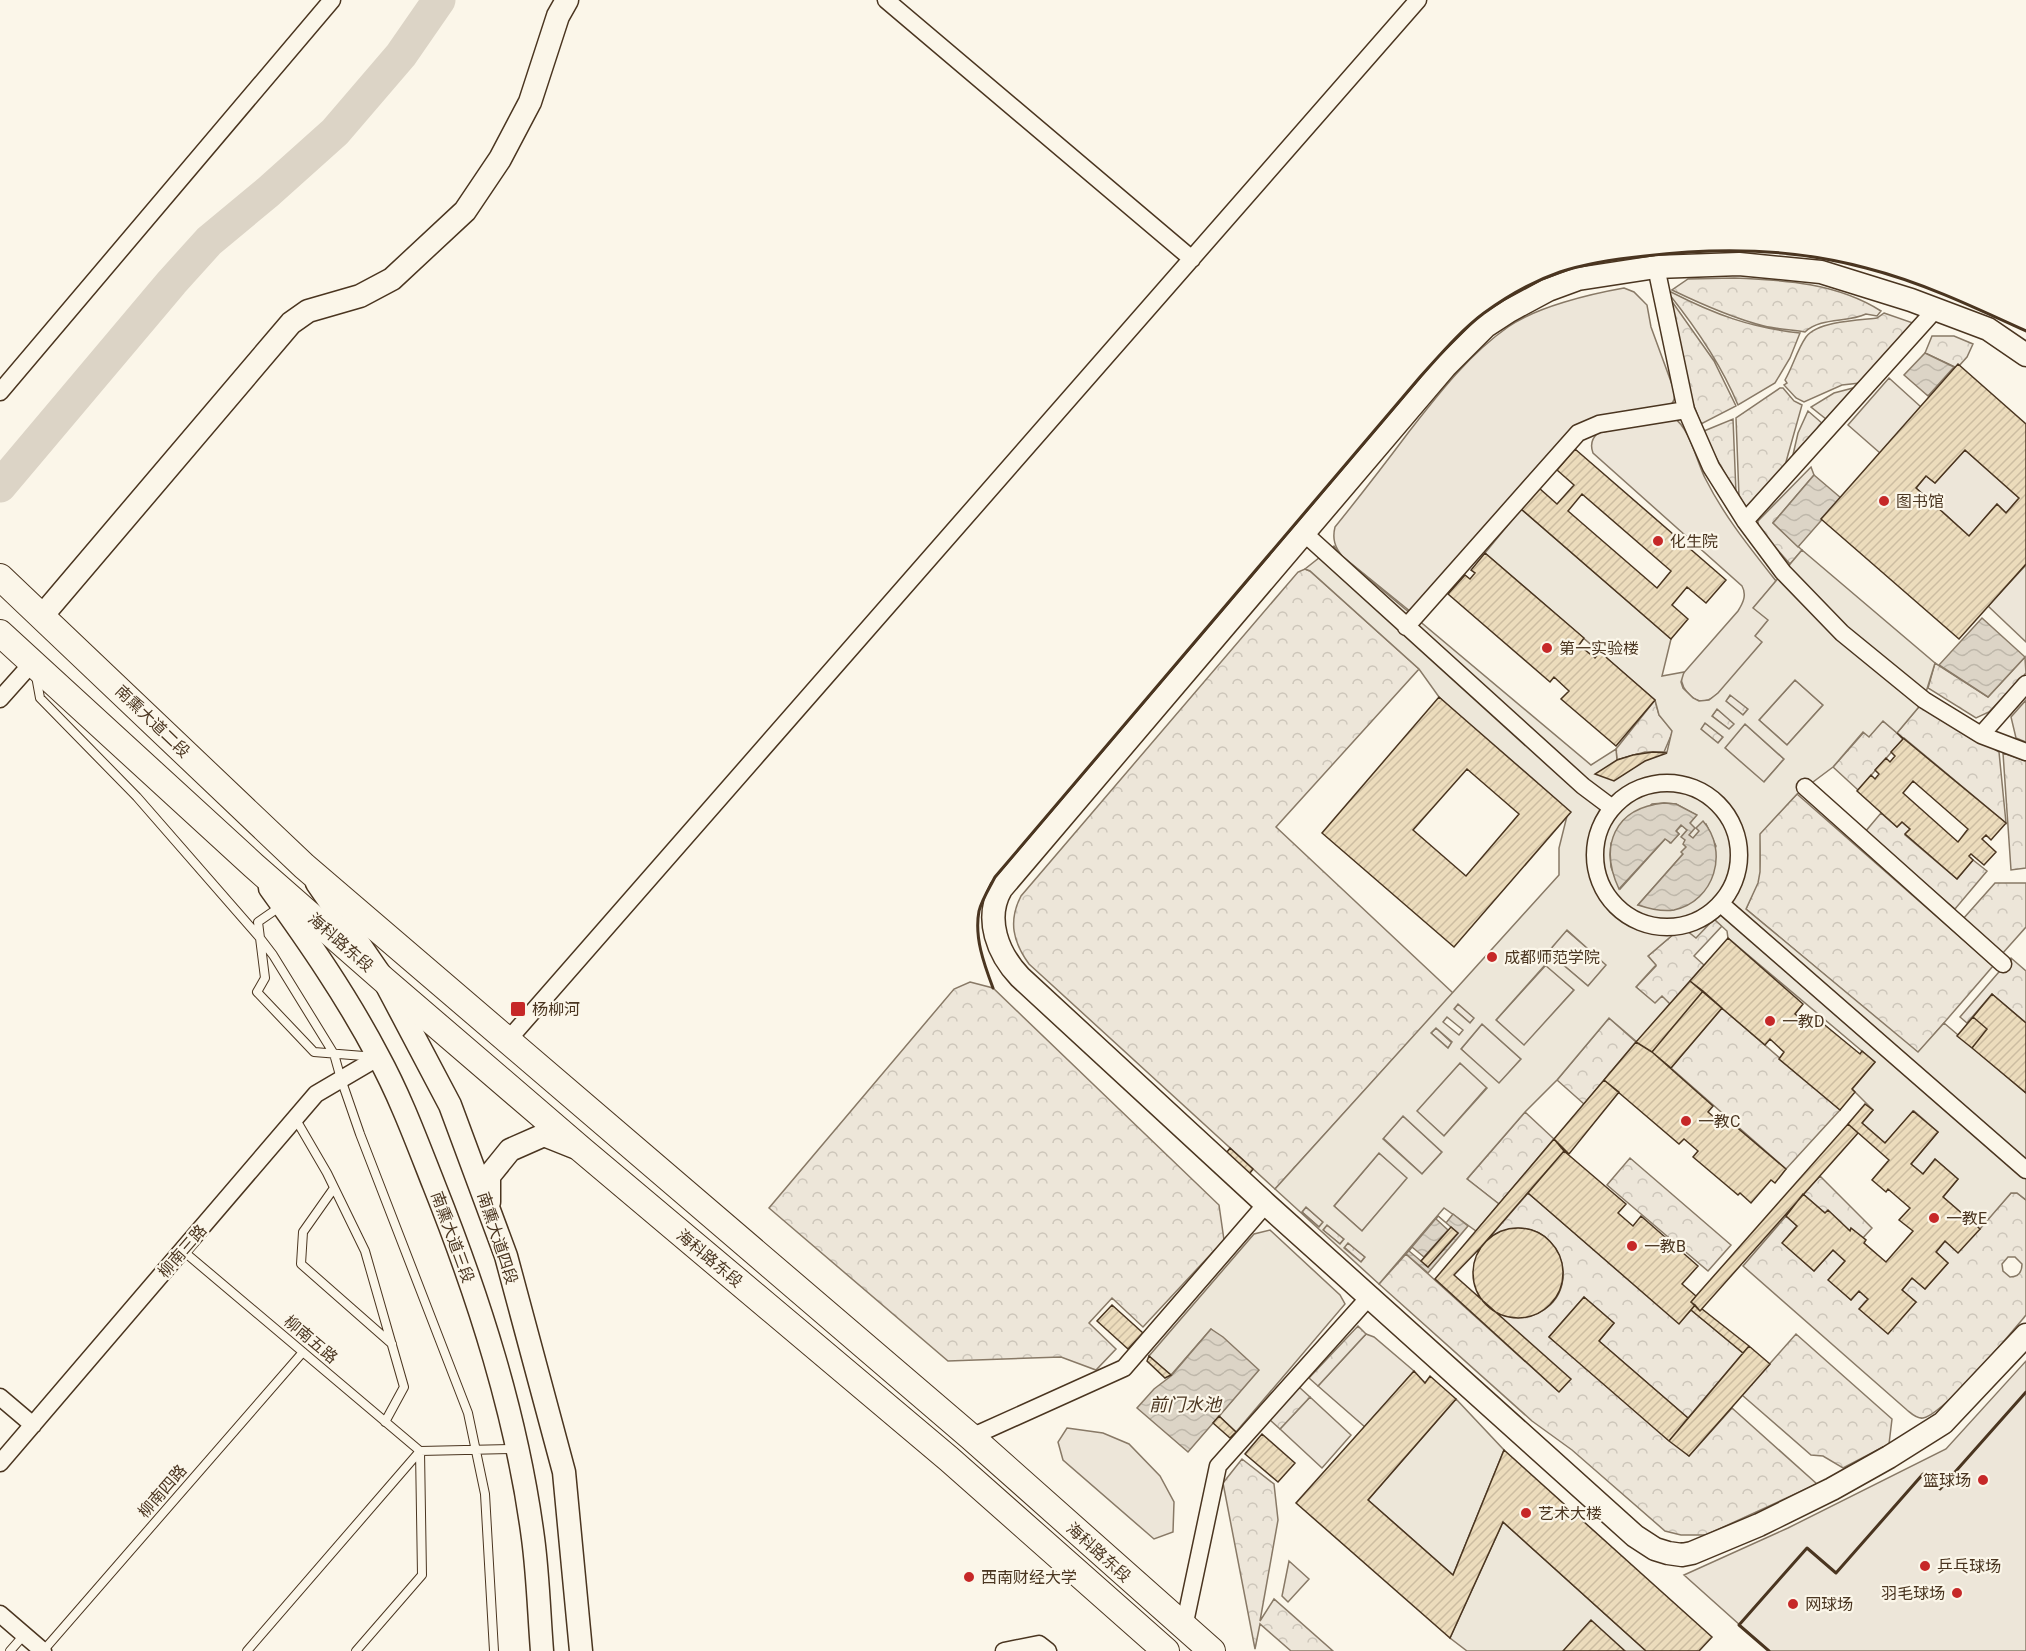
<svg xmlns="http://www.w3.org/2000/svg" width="2026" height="1651" font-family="Roboto,'Noto Sans SC',sans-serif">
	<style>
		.grass { fill: #ede6d9; stroke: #887966; stroke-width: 1.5 }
		.forest { fill: url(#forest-crowns); stroke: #887966; stroke-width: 1.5; fill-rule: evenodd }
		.parking { fill: #ede7d9; stroke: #887966; stroke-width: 1.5; fill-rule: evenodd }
		.water { fill: url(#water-waves); stroke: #887966; stroke-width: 1.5 }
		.pier { fill: #fbf6e9; stroke: #887966; stroke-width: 1.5 }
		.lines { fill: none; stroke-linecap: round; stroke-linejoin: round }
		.river { stroke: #dcd4c6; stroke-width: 33 }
		.building { fill: url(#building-hatch); stroke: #4a3520; stroke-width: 1.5; fill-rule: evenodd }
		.lane-casing { stroke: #4a3520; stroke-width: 10 }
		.street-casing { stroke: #4a3520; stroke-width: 19 }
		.secondary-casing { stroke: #4a3520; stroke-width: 25 }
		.primary-casing { stroke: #4a3520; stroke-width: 28 }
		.lane { stroke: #fbf6e9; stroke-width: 8 }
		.street { stroke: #fbf6e9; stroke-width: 16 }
		.secondary { stroke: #fbf6e9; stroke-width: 22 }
		.primary { stroke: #fbf6e9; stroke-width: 26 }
		.wall { stroke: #4a3520; stroke-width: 3 }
		.poi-dot { fill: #c62828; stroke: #fbf6e9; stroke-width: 2 }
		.labels { text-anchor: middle; stroke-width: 4.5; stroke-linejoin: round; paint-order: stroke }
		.poi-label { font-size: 16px; fill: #4a3520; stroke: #fbf6e9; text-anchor: start }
		.street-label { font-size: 16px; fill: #4a3520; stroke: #fbf6e9 }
		.water-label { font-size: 18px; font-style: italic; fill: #4a3520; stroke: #fbf6e9 }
	</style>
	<defs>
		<pattern id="forest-crowns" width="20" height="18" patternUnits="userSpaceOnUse" patternTransform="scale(1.5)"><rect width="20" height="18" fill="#ede6d9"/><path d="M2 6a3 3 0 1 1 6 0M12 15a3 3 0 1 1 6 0" fill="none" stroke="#cdc6ba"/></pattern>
		<pattern id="water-waves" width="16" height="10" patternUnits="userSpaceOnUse" patternTransform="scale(1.5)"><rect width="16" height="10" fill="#dcd4c6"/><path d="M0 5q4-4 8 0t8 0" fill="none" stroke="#beb7aa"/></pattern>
		<pattern id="building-hatch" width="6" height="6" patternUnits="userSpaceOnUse" patternTransform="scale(1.5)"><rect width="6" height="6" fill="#ecdcbc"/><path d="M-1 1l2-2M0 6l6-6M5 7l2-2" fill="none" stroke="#ccbda1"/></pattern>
	</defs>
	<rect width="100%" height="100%" fill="#fbf6e9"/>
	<path class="grass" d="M1624,288L1634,292L1647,305L1651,327L1674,390C1675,398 1675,401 1669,407L1579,424L1411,612L1342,556C1335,547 1332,539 1335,527C1360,496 1384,465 1408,433C1437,396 1468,355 1508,327C1536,307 1590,294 1624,288Z
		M1889,378L1921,407L1880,453L1848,425Z
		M1674,418C1689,427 1697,462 1705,478C1724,516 1750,548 1776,581L1754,608L1769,620C1767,627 1766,636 1762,642C1756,654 1720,696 1708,700C1702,702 1696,701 1691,696C1685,691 1681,685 1681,676L1738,611C1743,603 1747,595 1742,586L1593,453C1590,445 1591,439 1598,433Z
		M1965,450L2019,498L2006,513L1997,504L1969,536L1916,488L1926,476L1935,483Z
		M2026,565V642L1988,606Z
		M1795,680L1823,705L1787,745L1759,720Z
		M2026,700V742L2016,738L2011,717Z
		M1745,724L1784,759L1763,783L1724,747Z
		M1566,930L1607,965L1588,986L1548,952Z
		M1546,965L1574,990L1524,1046L1496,1020Z
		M1458,1004L1475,1018L1470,1023L1454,1009Z
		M1482,1024L1521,1059L1499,1084L1461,1049Z
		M1436,1028L1452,1043L1448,1048L1431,1033Z
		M1460,1063L1487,1087L1444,1136L1416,1111Z
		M1403,1116L1442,1152L1422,1174L1383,1138Z
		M1379,1153L1408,1178L1362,1231L1334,1206Z
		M1366,1334L1374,1337L1414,1371L1365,1427L1318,1386Z
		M2026,1361V1651H1769L1684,1575L1788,1528L1946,1449Z
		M1310,1397L1351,1435L1322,1468L1280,1429Z
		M1067,1428L1103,1433L1129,1444L1160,1476L1174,1502L1173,1532L1154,1539L1063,1460L1058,1442Z
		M1289,1561L1309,1579L1288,1602L1282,1596Z"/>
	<path class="forest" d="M1734,278C1785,280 1837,283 1881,311L1877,316L1866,314C1847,323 1821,317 1805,332C1792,330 1777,329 1764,326C1732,318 1701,304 1672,290L1688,279Z
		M1671,292C1714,314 1751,328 1800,333L1790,358L1775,383L1738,405C1721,364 1697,329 1669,294Z
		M1666,293L1714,361L1736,406L1701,424L1687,388Z
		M1884,313L1913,323L1860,383L1842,385L1804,402L1796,398L1784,385L1787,383L1785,380C1793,366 1797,350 1806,337C1818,321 1860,320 1877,318Z
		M1932,336H1954L1973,344L1967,357L1957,368L1925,353Z
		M1857,387L1826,419L1811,407L1834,393Z
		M1780,388H1783L1794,401L1802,405L1784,469L1747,509L1739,497L1736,418Z
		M1808,411L1823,424L1792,459L1798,433Z
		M1733,419L1736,493L1713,452L1704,431Z
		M1811,467L1814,475L1773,523L1802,550L1790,564L1758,528V521Z
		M1305,569L1310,571L1419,669L1276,827L1453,993L1275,1189L1029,964C1013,942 1008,921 1021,896L1298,572Z
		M2025,657L2026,673L1989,712L1976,718L1928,688L1935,663L1988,697Z
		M1731,695L1748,709L1743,715L1725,701Z
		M1655,700L1659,715L1673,731L1664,752L1637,754L1617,760L1616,749Z
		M1923,702L1999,752L2006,823L1904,738L1858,790L1833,767L1864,732L1883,721L1897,733Z
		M1717,709L1735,724L1730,730L1712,716Z
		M1705,723L1723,737L1718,743L1700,729Z
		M2003,753L2026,761V868L2011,870Z
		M1797,794L1993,966L1918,1053L1746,909C1760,878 1762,869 1759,834Z
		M1881,813L1897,827L1902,822L1910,829L1905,835L1957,879L1973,860L1987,871L1955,909L1865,832Z
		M1995,883H2026V927L2002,954L1963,919Z
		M1714,919L1722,926L1694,956L1704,965L1670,1004H1655L1636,987L1656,966L1648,956L1682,927Z
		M2011,958L2026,971V1023L1992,994L1967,1023L1960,1017Z
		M970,982L993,988L1219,1205L1224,1240L1143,1327L1112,1298L1089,1323L1116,1349L1096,1370L1061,1357L948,1361L769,1208L954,989Z
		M1722,1008L1840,1110L1786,1169L1671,1068Z
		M1609,1018L1636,1042L1584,1104L1557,1080Z
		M1525,1112L1554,1139L1499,1204L1467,1179Z
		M1630,1158L1731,1245L1708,1271L1607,1185Z
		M1820,1176L1872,1228L1862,1239L1851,1229L1850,1231L1828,1211L1825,1213L1803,1194Z
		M1528,1193L1679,1323L1691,1310L1743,1353L1688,1418L1599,1341L1614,1323L1584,1297L1549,1337L1621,1395L1689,1456L1732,1408L1817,1484L1706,1535H1681L1665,1531L1572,1450L1532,1421L1379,1284L1406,1254L1558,1391L1490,1308C1506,1317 1522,1321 1538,1313C1593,1286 1549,1198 1488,1239Z
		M2011,1193H2017L2026,1200V1315C2010,1334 1944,1414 1923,1418C1917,1419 1912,1414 1907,1410L1743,1266L1786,1216L1797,1226L1783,1243L1814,1271L1833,1250L1845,1261L1829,1280L1851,1300L1859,1291L1868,1299L1860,1309L1916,1302L1902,1290L1912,1278L1925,1289L1948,1263L1936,1252L1945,1241L1958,1252ZM2008,1257H2015L2022,1264C2022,1272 2018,1277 2010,1277L2003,1271L2002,1264Z
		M1306,1207L1323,1222L1319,1227L1302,1212Z
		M1327,1225L1344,1239L1340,1244L1323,1230Z
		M1348,1243L1365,1257L1361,1262L1344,1247Z
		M1358,1326L1366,1334L1318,1386L1309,1378Z
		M1796,1334L1892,1419L1889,1444L1843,1468L1823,1456L1811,1455L1742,1395Z
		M1299,1387L1310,1397L1280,1429L1269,1419Z
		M1242,1459L1274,1484L1278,1520L1260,1621L1274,1599L1333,1651H1291L1260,1624L1255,1649L1223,1483Z"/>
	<path class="parking" d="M1521,509L1671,639L1662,676L1684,672L1681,682L1683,688L1693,698L1699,701L1709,700L1718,693L1762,642L1755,636L1768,620L1753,608L1802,550L1935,663L1923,702L1897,733L1883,721L1869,737L1863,732L1833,767L1797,794L1760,834V872L1758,883L1746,909L1918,1052L1944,1023L2026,1093V1200L2017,1193H2011L1980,1229L1943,1197L1958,1179L1935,1159L1923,1174L1911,1164L1938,1132L1914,1111L1885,1143L1862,1123L1873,1110L1852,1089L1875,1062L1728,938L1727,931L1714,919L1696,938L1682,927L1648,956L1656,965L1636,987L1655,1003L1662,996L1670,1004L1637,1042L1609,1018L1557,1080L1525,1112L1467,1179L1499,1204L1476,1231L1444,1208L1379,1284L1275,1189L1559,875V848L1567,816L1439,697L1419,669L1310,571L1305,569L1334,546L1342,556L1591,765L1616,749L1617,760L1645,752H1667L1672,731L1659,715L1655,700L1485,553ZM1795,680L1823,705L1787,745L1759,720ZM1730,695L1748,709L1743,715L1726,701ZM1717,709L1734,724L1729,729L1712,716ZM1705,723L1723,737L1718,743L1701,729ZM1745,724L1784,759L1764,782L1725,748ZM1664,803L1676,804L1696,815L1690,823L1689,835L1693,839L1700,831L1697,828L1706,824L1716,846L1695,900L1673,910L1638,905L1683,854L1686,847L1687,830L1682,825L1676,831L1679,834L1670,843L1666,838L1620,889L1611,867L1610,855L1611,843L1652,804ZM1567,930L1606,965L1588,986L1548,952ZM1545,965L1574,990L1524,1045L1496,1020ZM1458,1004L1474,1018L1470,1023L1454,1009ZM1447,1017L1463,1030L1459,1035L1443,1022ZM1482,1024L1521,1059L1499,1083L1461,1049ZM1436,1028L1452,1042L1448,1048L1431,1033ZM1460,1063L1487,1088L1444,1136L1417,1111ZM1403,1116L1442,1152L1422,1174L1383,1139ZM1379,1153L1407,1178L1362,1231L1334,1206ZM1306,1207L1323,1222L1319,1227L1302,1212ZM1327,1225L1344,1239L1340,1244L1323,1230ZM1348,1243L1365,1257L1361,1262L1344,1248Z
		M1270,1230L1340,1295L1345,1304L1236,1432L1219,1416L1258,1370L1211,1329L1171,1375L1149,1356L1254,1234Z
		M1456,1399L1504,1450L1453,1575L1368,1500Z
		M1503,1522L1646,1651H1467L1450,1638Z"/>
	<path class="water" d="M1925,353L1954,367L1928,396L1904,375Z
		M1814,475L1841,498L1798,547L1773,523Z
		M1982,618L2025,657L1988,697L1939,665Z
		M1664,803L1676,804L1697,815L1690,823L1695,828L1689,835L1693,838L1699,831L1696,828L1703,821C1729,851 1715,901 1674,910C1662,912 1650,909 1638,905L1683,854L1681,852L1686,847L1683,844L1685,840L1681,837L1687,830L1681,825L1676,831L1679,834L1671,843L1665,839L1619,889C1599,846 1614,808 1664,803Z
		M1453,1214L1468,1226L1428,1273L1406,1254L1438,1216L1446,1223Z
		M1211,1329L1223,1337L1259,1370L1188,1452L1137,1408L1154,1389L1171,1376Z"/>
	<path class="pier" d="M1438,1216L1458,1233L1428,1267L1409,1251L1412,1247L1424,1257L1448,1230L1436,1219Z"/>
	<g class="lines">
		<path class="river" d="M0,486L172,282L209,241L268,192L335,132L401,55L439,0"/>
	</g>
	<path class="building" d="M1958,364L2026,424V564L1959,639L1821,519ZM1965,450L2019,498L2006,513L1997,504L1969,536L1916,488L1926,476L1935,483Z
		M1575,449L1726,580L1706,603L1687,587L1672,605L1688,619L1671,639L1521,509L1539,488L1557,504L1574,485L1557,470ZM1582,494L1671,571L1657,588L1568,511Z
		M1485,553L1584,638L1579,645L1595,658L1600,652L1655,700L1616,746L1561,699L1569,691L1554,677L1550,682L1448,594L1465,575L1470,579L1475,573L1471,570Z
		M1439,697L1571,812L1454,947L1322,833ZM1467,769L1519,814L1466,876L1413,830Z
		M1897,733L2006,823L1991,840L1986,835L1982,839L1996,852L1984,865L1971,854L1969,856L1973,860L1957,879L1905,834L1910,829L1902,822L1897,827L1857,791L1871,775L1875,779L1879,774L1875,770L1886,758L1890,762L1895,756L1891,752L1903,739Z
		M1653,752L1667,753L1645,761L1614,781L1595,774L1617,760L1633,755Z
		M1913,781L1968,829L1958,842L1903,793Z
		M1728,938L1803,1004L1795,1014L1808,1025L1815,1017L1860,1054L1862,1051L1875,1062L1852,1089L1855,1092L1840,1110L1779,1059L1784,1052L1770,1039L1765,1045L1690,981Z
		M1690,981L1703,991L1652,1052L1636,1042Z
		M1703,991L1722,1008L1671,1068L1652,1052Z
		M1992,994L2026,1023V1093L1972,1048L1987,1029L1973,1017Z
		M1973,1017L1987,1029L1972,1048L1957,1036Z
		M1636,1042L1652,1052L1713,1106L1708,1112L1722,1124L1727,1119L1786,1169L1775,1183L1771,1180L1751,1203L1740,1193L1738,1195L1693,1157L1698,1151L1684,1139L1679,1144L1604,1080Z
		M1604,1080L1619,1092L1569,1154L1554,1139Z
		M1865,1104L1873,1110L1862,1123L1885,1143L1913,1111L1938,1132L1911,1164L1923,1174L1935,1159L1958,1179L1943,1197L1980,1229L1958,1253L1945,1241L1936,1252L1948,1263L1925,1289L1912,1278L1902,1290L1916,1302L1888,1334L1859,1309L1868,1299L1859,1291L1851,1300L1828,1280L1845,1261L1833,1250L1814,1271L1782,1243L1797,1226L1786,1216L1803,1194L1825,1213L1828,1210L1850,1231L1851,1228L1866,1240L1864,1243L1886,1262L1913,1231L1899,1220L1910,1208L1888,1189L1886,1192L1872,1180L1889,1160L1848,1124Z
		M1848,1124L1858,1133L1700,1311L1691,1302L1696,1296Z
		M1554,1139L1564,1151L1481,1247L1454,1275L1571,1379L1559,1392L1435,1279Z
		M1230,1148L1253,1169L1247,1177L1224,1156Z
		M1564,1151L1626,1204L1618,1213L1633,1226L1641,1216L1698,1266L1682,1284L1696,1296L1691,1302L1695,1305L1679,1324L1528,1193Z
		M1451,1227L1458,1233L1428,1267L1421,1261Z
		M1473 1273a45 45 0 1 1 90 0a45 45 0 1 1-90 0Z
		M1584,1297L1614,1323L1599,1341L1688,1418L1669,1441L1549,1337Z
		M1112,1305L1143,1333L1128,1349L1097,1321Z
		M1695,1305L1700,1311L1702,1309L1749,1346L1743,1353L1691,1310Z
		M1749,1346L1770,1364L1689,1456L1669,1441Z
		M1149,1356L1171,1375L1165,1378L1147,1361Z
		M1414,1371L1425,1383L1430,1376L1456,1399L1368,1500L1453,1575L1504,1450L1712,1637L1699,1651H1646L1503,1522L1450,1638L1296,1503Z
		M1219,1416L1236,1432L1230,1438L1213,1423Z
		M1262,1434L1295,1463L1278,1482L1245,1454Z
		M1591,1620L1625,1651H1563Z"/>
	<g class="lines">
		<g class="lane-casing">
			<path id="lane" d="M36,676L40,698L137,797L260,938L273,955L334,1054L341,1079L360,1134L468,1413L485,1494L494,1651
				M281,906L258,922L265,978L257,992L314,1052L376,1057
				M295,1118L327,1173L365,1251L404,1387L385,1422
				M334,1188L303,1232L301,1264L392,1344
				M182,1250L420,1451L422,1575L356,1651
				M10,1651L24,1635
				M43,1651L303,1352
				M247,1651L420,1451L515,1449"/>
		</g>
		<g class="street-casing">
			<path id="street" d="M886,0L1192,259
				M1656,267L1686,410L1711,467L1745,521L1783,572L1842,633L1924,700L1981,735L2026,752
				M0,392L332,0
				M1745,521L1936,309
				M1304,533L1583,786L1611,807
				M1406,627L1578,433L1599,424L1686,410
				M0,699L33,662
				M1981,735L2026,684
				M1595 855a72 72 0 1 1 144 0a72 72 0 1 1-144 0Z
				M1805,787L2003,964
				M1721,904L2026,1170
				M508,1040L1418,0
				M0,1397L33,1425
				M971,1437L1124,1368L1266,1204
				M0,1463L316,1094L379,1057
				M0,1614L43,1651
				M1184,1627L1218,1466L1370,1296
				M1004,1651L1039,1644L1048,1651"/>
		</g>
		<g class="secondary-casing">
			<path id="secondary" d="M2026,355L1988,329L1911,300L1821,272L1739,264L1656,267L1578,279L1548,290L1509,311L1486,326L1445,367L1001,889C984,919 998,954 1020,977L1266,1204L1635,1536L1655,1549L1668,1553L1682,1555L1692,1553L1759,1525L1832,1489L1889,1457L1943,1423L2026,1335
				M42,616L291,323L308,311L360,296L392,279L465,211L500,159L530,102L558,16L567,0
				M317,883L384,980L450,1105L506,1256L564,1472L581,1651
				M270,888C309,942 347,997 378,1056C400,1096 417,1142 434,1185C479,1298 517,1416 533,1538C538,1575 539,1613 542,1651
				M489,1202V1176L510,1150L544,1135L574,1147"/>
		</g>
		<g class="primary-casing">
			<path id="primary" d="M0,577L304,866L971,1437L1212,1651
				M0,633L253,865L384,980L582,1150L949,1459L1166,1651"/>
		</g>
		<use href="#lane" class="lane"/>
		<use href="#street" class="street"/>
		<use href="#secondary" class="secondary"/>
		<use href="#primary" class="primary"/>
		<path class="wall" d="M993,988C984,964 974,937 979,911C982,899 990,887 995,877L1420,377C1440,355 1460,331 1484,313C1506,297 1534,281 1560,272C1587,263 1616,259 1645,256C1719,247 1793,248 1866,268C1921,282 1974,307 2026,331
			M1769,1651L1739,1625L1807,1548L1836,1573L1923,1474L1940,1489L2026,1392"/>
	</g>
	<g class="poi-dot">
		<circle cx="1884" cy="501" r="6"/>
		<circle cx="1658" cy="541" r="6"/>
		<circle cx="1547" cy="648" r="6"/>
		<circle cx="1492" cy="957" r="6"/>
		<rect x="510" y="1001" width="16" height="16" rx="3"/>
		<circle cx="1770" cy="1021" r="6"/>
		<circle cx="1686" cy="1121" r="6"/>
		<circle cx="1934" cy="1218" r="6"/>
		<circle cx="1632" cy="1246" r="6"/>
		<circle cx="1983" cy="1480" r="6"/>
		<circle cx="1526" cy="1513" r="6"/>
		<circle cx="1925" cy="1566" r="6"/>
		<circle cx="969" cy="1577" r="6"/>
		<circle cx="1957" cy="1593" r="6"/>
		<circle cx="1793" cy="1604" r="6"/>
	</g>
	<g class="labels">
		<g class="poi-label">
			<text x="1896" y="507">图书馆</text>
			<text x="1670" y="547">化生院</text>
			<text x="1559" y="654">第一实验楼</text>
			<text x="1504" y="963">成都师范学院</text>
			<text x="532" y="1015">杨柳河</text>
			<text x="1782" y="1027">一教D</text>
			<text x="1698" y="1127">一教C</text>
			<text x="1946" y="1224">一教E</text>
			<text x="1644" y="1252">一教B</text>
			<text x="1971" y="1486" text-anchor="end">篮球场</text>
			<text x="1538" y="1519">艺术大楼</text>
			<text x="1937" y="1572">乒乓球场</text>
			<text x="981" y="1583">西南财经大学</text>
			<text x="1945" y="1599" text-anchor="end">羽毛球场</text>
			<text x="1805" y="1610">网球场</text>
		</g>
		<g class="street-label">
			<text transform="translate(153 721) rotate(44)" y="6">南熏大道二段</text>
			<text transform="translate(341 942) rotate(41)" y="6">海科路东段</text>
			<text transform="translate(453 1237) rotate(70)" y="6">南熏大道三段</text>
			<text transform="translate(498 1238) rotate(72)" y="6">南熏大道四段</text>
			<text transform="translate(182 1251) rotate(-49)" y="6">柳南三路</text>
			<text transform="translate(710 1258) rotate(40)" y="6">海科路东段</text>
			<text transform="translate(311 1339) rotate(40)" y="6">柳南五路</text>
			<text transform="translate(162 1491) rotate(-49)" y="6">柳南四路</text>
			<text transform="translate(1099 1552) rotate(42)" y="6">海科路东段</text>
		</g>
		<g class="water-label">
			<text x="1185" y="1411">前门水池</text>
		</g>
	</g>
</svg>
